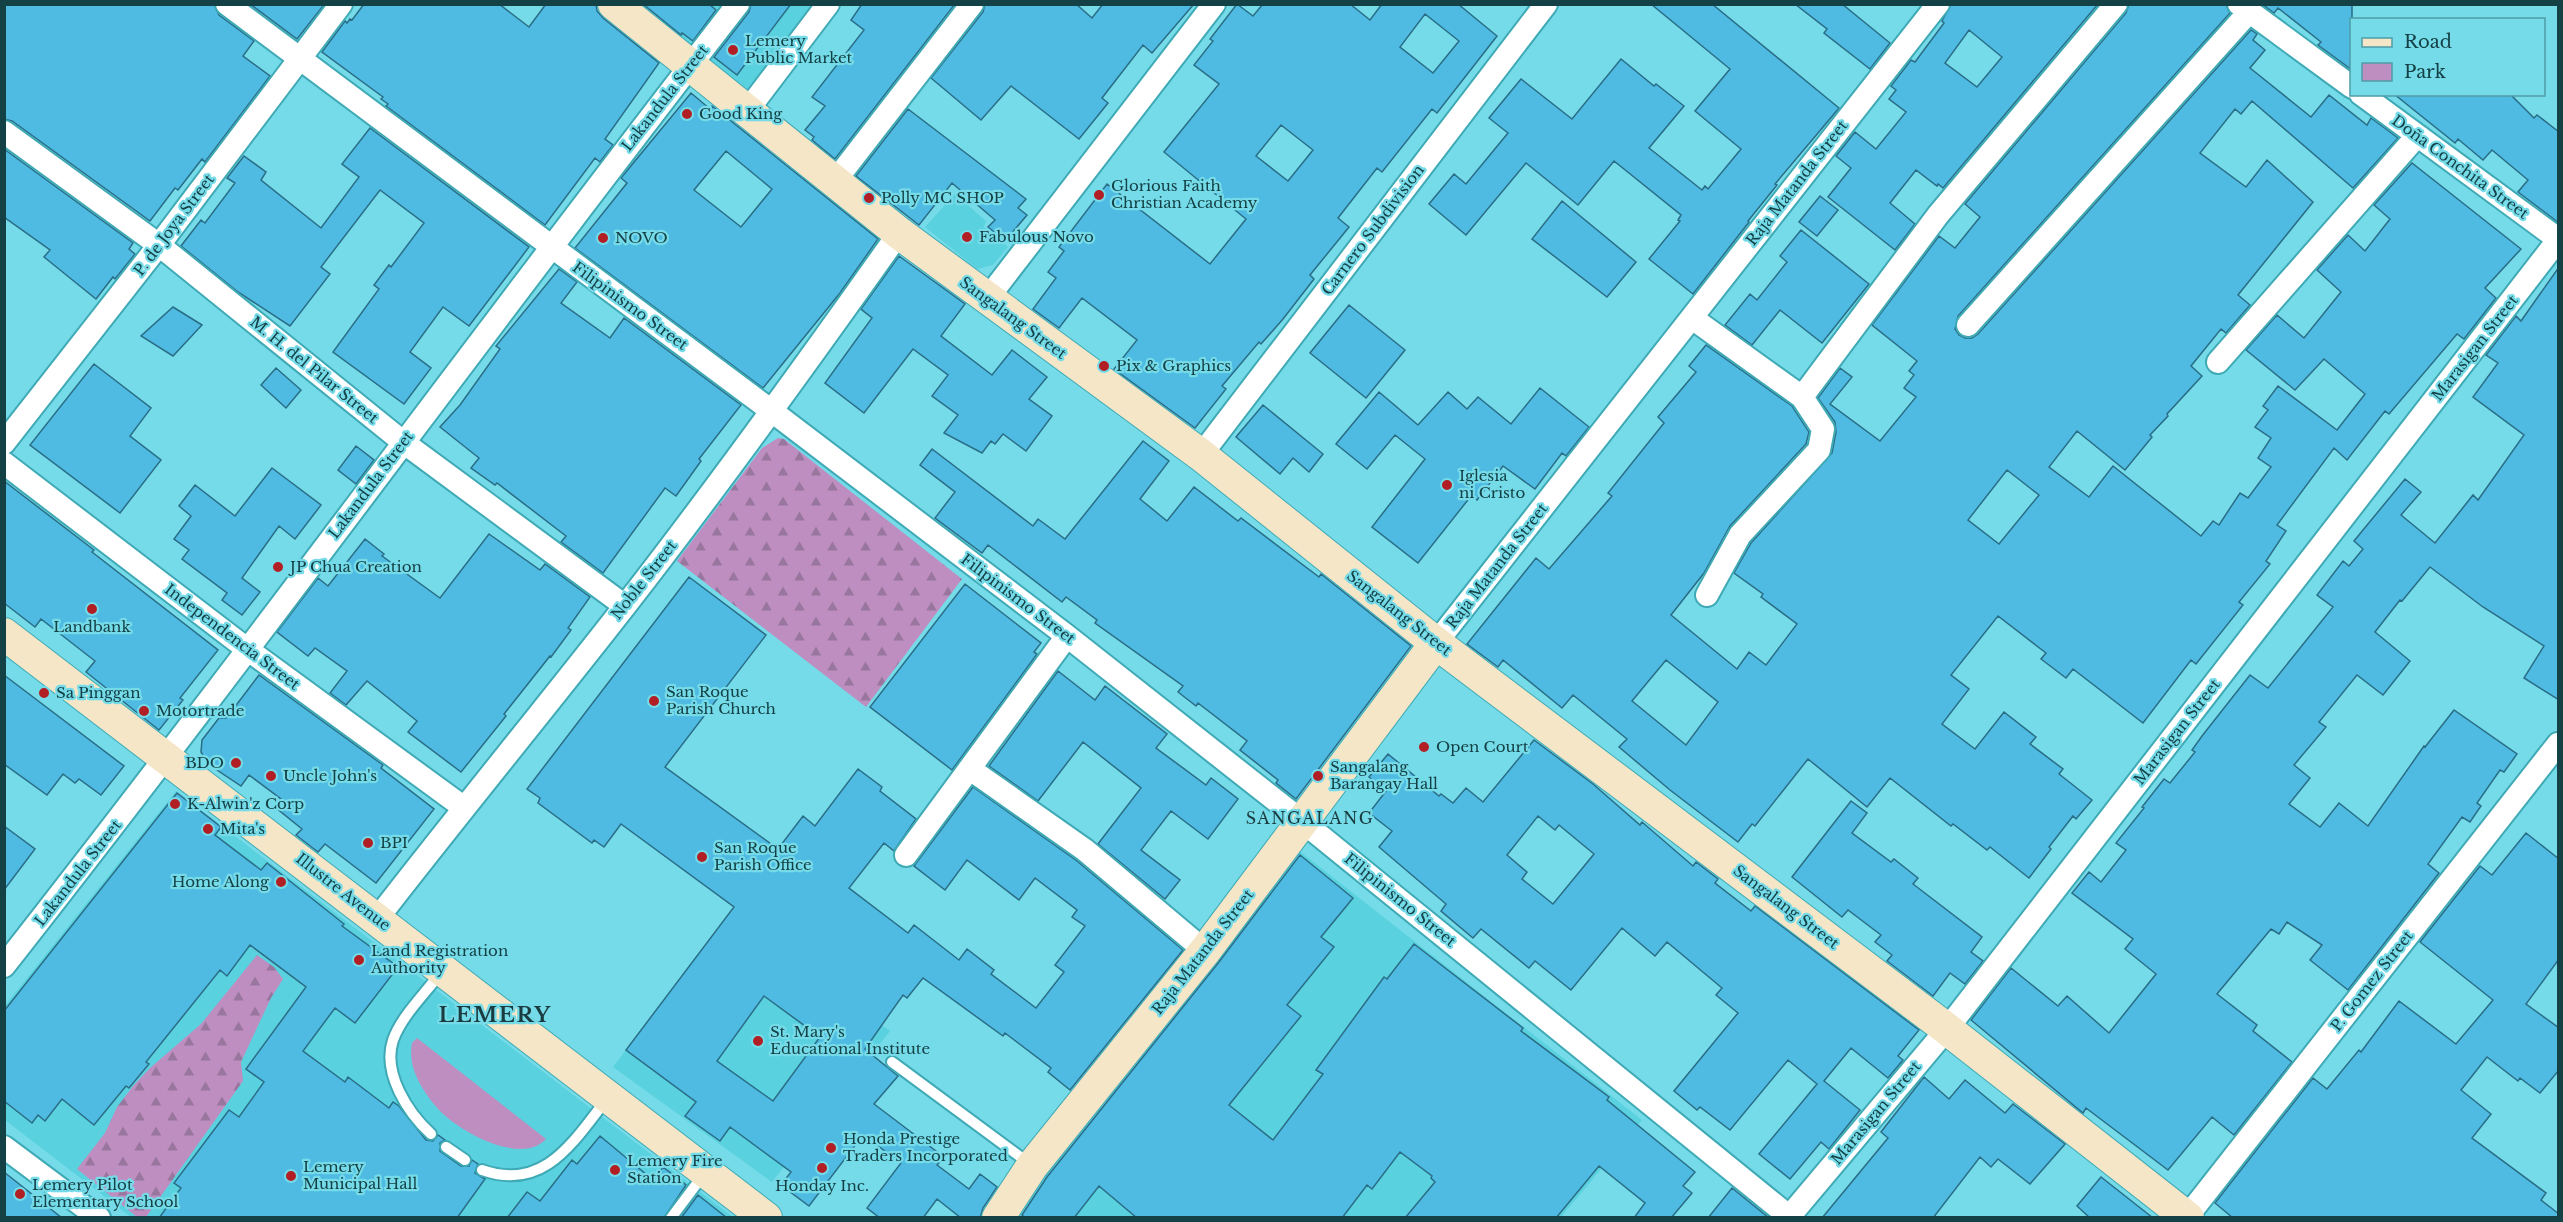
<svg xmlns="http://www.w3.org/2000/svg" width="2563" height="1222" font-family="'Libre Baskerville',serif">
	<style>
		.built { fill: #5ad1de }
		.green { fill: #be8ec0 }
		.forest { fill: url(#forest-firs) }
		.building { fill: #50bbe2; stroke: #296d86; stroke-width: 1.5; fill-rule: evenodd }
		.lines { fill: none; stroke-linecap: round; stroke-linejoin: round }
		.lane-casing { stroke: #3faab5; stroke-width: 14 }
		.street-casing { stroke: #3faab5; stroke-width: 26 }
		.secondary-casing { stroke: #3faab5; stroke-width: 34 }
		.lane { stroke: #fff; stroke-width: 10 }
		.street { stroke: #fff; stroke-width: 22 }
		.secondary { stroke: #f4e6c7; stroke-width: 32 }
		.poi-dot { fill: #b11f25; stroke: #75dbe8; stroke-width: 2 }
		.labels { text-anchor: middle; stroke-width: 4.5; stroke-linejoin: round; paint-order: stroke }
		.poi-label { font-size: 15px; fill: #144146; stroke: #75dbe8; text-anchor: start }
		.street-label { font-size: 15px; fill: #144146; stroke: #75dbe8 }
		.neighbourhood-label { font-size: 16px; letter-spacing: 1.5px; fill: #1a3b3f; stroke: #75dbe8 }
		.district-label { font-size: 21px; font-weight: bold; letter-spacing: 1.5px; fill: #1a3b3f; stroke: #75dbe8 }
	</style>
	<defs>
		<pattern id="forest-firs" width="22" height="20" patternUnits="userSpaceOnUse" patternTransform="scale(1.5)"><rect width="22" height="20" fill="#be8ec0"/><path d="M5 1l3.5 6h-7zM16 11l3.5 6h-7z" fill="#99769e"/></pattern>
	</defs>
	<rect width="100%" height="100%" fill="#75dbe8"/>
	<path class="built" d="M632,5H813L743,96Z
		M955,194L986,221L984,227L1008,247L993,265L977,269L925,227Z
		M176,791L733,1217H131L5,1120L4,1007Z
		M1293,846L1642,1120L1561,1217L1006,1218Z
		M727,916L890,1031L772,1182L613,1067Z"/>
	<path class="green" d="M417,1038L546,1139C521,1166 460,1132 439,1110C423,1092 407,1068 412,1043Z"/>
	<path class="forest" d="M778,438L784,439L962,579L866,707L677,561L762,448Z
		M257,955L274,967L283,979L271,998L241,1062L243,1081L146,1217H137L77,1169L105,1133L117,1107L134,1085L150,1068L201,1024Z"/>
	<path class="building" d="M4,4H214L219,15L254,41L243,56L270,76L205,162L202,159L178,190L175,188L150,221L12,121L4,119Z
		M250,4H321L323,6L297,39Z
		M364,4H499L529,27L546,4H596L597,11L603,18L659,63L605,139L613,145L600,162L595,158L545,225L386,106L388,104L381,99L383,97L322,52L345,21L347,23L350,19L352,20Z
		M643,4H709L716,10L693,41L682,33L681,35Z
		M751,4H791L737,75L714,57L749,12Z
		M862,4H955L835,159L812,140L814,137L805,130L825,106L812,97L864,30L851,20Z
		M985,4H1076L1092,18L1103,4H1194L1152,53L1143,45L1102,98L1108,103L1079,139L1011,86L981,120L931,78L983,12Z
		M1237,4L1253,16L1263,4H1350L1370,20L1382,4H1458L1497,36L1437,113L1432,109L1382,172L1377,168L1338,218L1349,227L1310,275L1314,279L1283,319L1261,344L1259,342L1222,386L1226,389L1195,428L1114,369L1137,340L1082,298L1059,328L1033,309L1056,278L1048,272L1064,251L1059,247L1107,184L1210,264L1246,219L1164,152L1219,84L1194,65L1213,41L1210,39ZM1425,14L1459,41L1433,73L1400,47ZM1281,125L1313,150L1288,181L1256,156Z
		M1651,4H1712L1839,108L1775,184L1777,185L1748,221L1749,222L1693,294L1649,259L1680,221L1678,220L1681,215L1614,161L1578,205L1526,163L1466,235L1429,204L1454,174L1466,184L1508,133L1489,118L1521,79L1572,119L1621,59L1654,86L1656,84L1684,106L1649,148L1702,190L1705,186L1708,189L1741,149L1695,111L1730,69Z
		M1795,4H1842L1890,43L1870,69L1824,33L1827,29Z
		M1951,4H2098L1943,188L1938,184L1937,186L1916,170L1890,203L1915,224L1895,250L1828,197L1851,168L1836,156L1855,132L1876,149L1906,112L1889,99L1896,90L1891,86L1911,60L1915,62L1944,23L1942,21ZM1969,30L2002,57L1977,87L1945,63Z
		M2129,4H2226L2230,13L1958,316L1955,329L1959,335L1965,338H1972L1978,334L2251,30L2257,34L2253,40L2265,50L2250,68L2311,117L2329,95L2367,125L2371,118L2398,138L2353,188L2252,101L2241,114L2235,109L2200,153L2246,187L2267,160L2313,202L2238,295L2250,305L2226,333L2221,329L2191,366L2202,376L2167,414L2168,416L2150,435L2152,437L2125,470L2077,431L2049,467L2089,497L2113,466L2201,536L2213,521L2219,525L2240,493L2248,498L2271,467L2258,458L2271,438L2255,427L2268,410L2263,406L2278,386L2337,430L2365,394L2324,359L2295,390L2246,350L2277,315L2304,338L2341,292L2317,270L2348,235L2365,251L2390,219L2374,205L2412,163L2521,249L2485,288L2496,298L2464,339L2457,334L2389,414L2385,411L2347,460L2334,448L2277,525L2286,531L2266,561L2270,564L2239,602L2243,605L2196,664L2191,660L2143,723L2073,669L2066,678L2041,659L2046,653L1998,616L1951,675L1969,689L1942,724L1975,749L2004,712L2036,737L2030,744L2063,769L2059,774L2092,800L2076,819L2073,816L2049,847L2051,849L2029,878L1990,847L1987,850L1953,824L1951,826L1890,778L1867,807L1808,759L1755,826L1752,824L1738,842L1670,790L1619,747L1627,739L1573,695L1562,708L1503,660L1498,667L1467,644L1536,558L1549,569L1612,496L1608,493L1664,423L1658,417L1696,372L1689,366L1706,345L1792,406L1809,432L1806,444L1730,526L1704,573L1671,615L1737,669L1749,652L1766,665L1797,624L1761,597L1763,594L1734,573L1751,543L1832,453L1836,432L1835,422L1818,398L1840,368L1852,377L1830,404L1880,441L1916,397L1904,388L1914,375L1909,371L1917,361L1872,325L1939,236L1955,248L1980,217L1965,204L2126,13ZM2007,470L2039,495L1999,544L1968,520ZM1666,660L1718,702L1686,745L1632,701Z
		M2262,4H2352V70L2318,45L2321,42L2278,8L2274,13Z
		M691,93L710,109L712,106L726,117L878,239L840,293L763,388L575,248L627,183L621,178ZM726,151L772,189L741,227L694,190Z
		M2394,94H2510L2534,118L2537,115L2559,132V223L2518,192L2528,180L2492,150L2483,160L2458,139L2455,143Z
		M908,109L1026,199L1018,208L1027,215L1005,241L988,227L995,220L952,183L919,225L856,176Z
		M370,128L529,247L469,326L443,307L410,352L431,368L404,404L333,352L379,289L374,285L389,265L391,267L424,223L380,190L321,267L330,274L290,326L238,292L181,246L201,220L205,223L235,183L227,178L244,156L266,172L261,180L321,228L359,177L342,164Z
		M4,149L133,243L129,249L135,254L115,279L113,277L96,299L44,257L50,250L4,217Z
		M1820,196L1838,210L1817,236L1799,222Z
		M1562,201L1636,262L1607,297L1532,239Z
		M1801,230L1869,284L1822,343L1780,310L1752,345L1725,325L1750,294L1757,300L1787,262L1780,256Z
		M899,256L965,304L941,336L992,375L1012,350L1047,377L1029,399L1052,416L1026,451L1003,434L995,444L991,441L982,453L944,433L958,415L932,396L948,375L913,349L864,413L825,383L872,318L861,309Z
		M2559,267V700L2524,678L2544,646L2483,607L2430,567L2402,601L2400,600L2375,632L2410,661L2383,695L2357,675L2319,722L2326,727L2294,765L2310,778L2289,804L2320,827L2339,803L2368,826L2424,746L2425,747L2454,710L2517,754L2504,772L2500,770L2477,803L2481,806L2470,822L2462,817L2428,864L2439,873L2348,990L2310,960L2322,945L2287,922L2279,934L2271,929L2217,994L2257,1025L2253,1031L2292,1062L2234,1135L2212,1117L2168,1170L2086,1108L2083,1113L1971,1020L2011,968L2058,1006L2067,996L2109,1033L2156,974L2125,949L2133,939L2072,893L2089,872L2101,882L2126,850L2116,843L2144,808L2142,807L2164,779L2170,783L2195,752L2192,750L2202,736L2250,675L2268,688L2333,607L2317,595L2343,561L2349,566L2363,549L2354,541L2405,479L2421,492L2401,515L2435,543L2473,495L2478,500L2524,435L2473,397L2498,363L2486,355L2516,316L2521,321Z
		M559,269L577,282L561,303L610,338L624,318L741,405L699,459L701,461L676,496L665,488L603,573L561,542L566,536L497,483L495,485L471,468L479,458L440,427L460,405L500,349L496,346Z
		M1349,305L1405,350L1366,398L1310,353Z
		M173,307L202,325L173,356L141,336Z
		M94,364L151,408L130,436L161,460L120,513L30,445Z
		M276,368L301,390L286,408L261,385Z
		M1540,388L1589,427L1566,456L1562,453L1535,489L1503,466L1477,500L1471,496L1418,563L1372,527L1425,459L1395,435L1367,469L1336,444L1379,392L1418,425L1448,392L1467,409L1478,397L1511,424Z
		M1263,405L1323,454L1309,472L1293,458L1280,474L1236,437Z
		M1143,441L1169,461L1140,499L1167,521L1194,487L1238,521L1241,518L1319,577L1321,574L1411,646L1296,799L1276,783L1278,780L1240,750L1247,741L1198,703L1196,706L1178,692L1183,686L1095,623L1097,620L1066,597L1062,602L988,545L982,553L935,518L955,492L920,465L932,449L1033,526L1038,519L1065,539Z
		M356,446L374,460L356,484L338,470Z
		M272,468L321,505L295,539L279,526L242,578L260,592L242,615L222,600L227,593L182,559L189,550L174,539L191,516L179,506L195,485L235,516Z
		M4,481L94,550L92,552L218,650L180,698L183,700L159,730L86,672L95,661L41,619L35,627L4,603Z
		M489,534L540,570L545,564L590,597L568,628L571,630L551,657L550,656L504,714L506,716L461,772L408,732L417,721L367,681L346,705L330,693L347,671L315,648L308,656L277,632L318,578L328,586L365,539L384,554L382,556L440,598Z
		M689,577L766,635L665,767L778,849L803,816L815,826L858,769L882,787L880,791L916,819L894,851L884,843L849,888L908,933L914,925L959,960L967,949L994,970L991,974L1036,1008L1064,972L1055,965L1085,926L1072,917L1077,910L1035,878L1019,900L967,860L945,890L914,866L973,787L1077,861L1183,950L1070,1090L1048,1072L1051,1068L1005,1033L1003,1036L923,978L907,998L903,995L865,1049L898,1076L874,1104L944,1157L937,1165L969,1189L980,1174L997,1187L983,1208L980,1218H961L937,1199L923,1218H880L867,1208L901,1163L863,1135L809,1206L781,1185L791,1172L730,1127L720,1141L685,1116L696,1102L626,1050L734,907L621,824L604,847L594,840L592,843L538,803L540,798L527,789ZM764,996L820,1037L773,1101L717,1061Z
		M965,584L1041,643L1034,652L1037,654L952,770L870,707Z
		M1058,671L1095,700L1105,686L1167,734L1156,748L1206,785L1211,778L1238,799L1208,839L1171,811L1141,850L1180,880L1165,899L1098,844L1141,788L1083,742L1038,801L989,766Z
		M4,675L124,766L101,795L79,779L75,783L63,774L47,795L4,764Z
		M259,675L383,765L381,768L434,809L376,883L325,844L318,852L296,835L302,829L275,807L281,799L249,775L241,786L208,764L201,752L202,740L219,718H226L231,712Z
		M1534,740L1593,784L1640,825L1642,822L1693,866L1696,862L1718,879L1715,883L1751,911L1755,906L1919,1030L1898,1056L1903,1060L1888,1078L1851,1048L1824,1081L1860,1110L1829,1149L1821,1142L1790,1179L1759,1154L1817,1084L1788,1060L1730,1130L1700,1107L1697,1110L1674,1091L1738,1013L1716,995L1722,988L1667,942L1655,956L1622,928L1571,990L1535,961L1529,968L1481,929L1473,938L1441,911L1446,904L1379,847L1392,831L1369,813L1386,791L1369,777L1388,754L1439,796L1441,794L1453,803L1466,788L1483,802ZM1538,816L1555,830L1559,825L1594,854L1553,904L1522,879L1527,872L1507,855Z
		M177,793L221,827L215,835L261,870L267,863L344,924L342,926L398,967L355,1023L335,1008L303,1051L345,1082L348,1077L389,1108L393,1102L399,1106L426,1140L433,1141L438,1135L445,1140L440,1143V1151L461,1166H469L472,1160L478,1164L475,1173L485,1179L457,1218H159L181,1188L174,1183L229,1110L239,1117L264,1082L246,1069L306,987L250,945L227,976L220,970L146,1062L149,1064L129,1088L126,1086L94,1125L62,1099L45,1121L38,1115L32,1123L4,1101V1011Z
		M1851,801L1867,813L1852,833L1891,862L1894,859L1918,878L1913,884L1982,937L1971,952L1983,961L1965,984L1950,973L1933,996L1887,961L1892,955L1875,942L1881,935L1848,910L1842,917L1792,877Z
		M4,826L35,849L4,890Z
		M2526,833L2559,859V959L2526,1004L2559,1028V1070L2540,1093L2520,1078L2518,1081L2487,1057L2461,1090L2491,1114L2472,1138L2546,1193L2541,1200L2559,1214V1218H2233L2215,1203L2313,1078L2327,1089L2359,1050L2361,1052L2399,1001L2456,1044L2493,1000L2420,942L2480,866L2492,875Z
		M1300,855L1353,898L1321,937L1334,947L1287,1005L1301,1016L1229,1105L1273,1140L1323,1074L1316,1070L1384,977L1387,979L1414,944L1523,1028L1521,1031L1609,1097L1607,1100L1695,1172L1683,1186L1692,1193L1671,1218H1634L1645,1203L1599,1166L1556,1218H1405L1435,1182L1431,1178L1432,1176L1400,1152L1372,1189L1367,1185L1342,1218H1137L1099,1186L1074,1218H1025L1022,1215L1047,1177L1219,962Z
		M1924,1077L1949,1099L1965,1080L2005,1113L2013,1104L2065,1144L2030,1184L1998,1159L1991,1167L1980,1157L1933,1218H1822L1888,1138L1881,1132Z
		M600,1136L653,1180L663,1167L686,1185L664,1218H507L527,1192L540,1201L572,1160L577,1164Z
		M4,1172L62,1218H4Z
		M2101,1177L2153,1218H2090L2077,1206Z
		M1732,1188L1769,1218H1708Z
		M698,1195L727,1218H681Z"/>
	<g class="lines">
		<g class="lane-casing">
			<path id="lane" d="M892,1062L1030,1164
				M431,1134C408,1113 382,1073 393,1040C402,1015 426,993 441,972
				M446,1147L465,1160
				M482,1170C544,1192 573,1142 606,1100
				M671,1218L704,1174"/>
		</g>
		<g class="street-casing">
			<path id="street" d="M227,4L773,412L1067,636L1303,822L1791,1218
				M2239,4L2352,87
				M2361,94L2558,239
				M747,111L828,4
				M4,132L159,245L403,442L625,606
				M835,181L972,4
				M987,299L1214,4
				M1692,318L1802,397L1823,429L1819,450L1740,535L1707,595
				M1968,325L2249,12
				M2218,362L2417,136
				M1802,397L1938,215L2116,4
				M4,443L159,245L341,4
				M1201,455L1546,4
				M4,463L247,649L463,807
				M1436,643L1938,4
				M970,769L1085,850L1205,951
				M906,855L1067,636
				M377,919C459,813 543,711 625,606C720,484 810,359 899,233
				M4,966C253,649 490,323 738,4
				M4,1147L99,1218
				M1788,1218L1947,1029L2558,240
				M2186,1218L2558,744"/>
		</g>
		<g class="secondary-casing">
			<path id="secondary" d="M614,4L899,233L1201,455L1436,643L1947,1029L2188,1218
				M4,634L766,1218
				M998,1218L1032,1166L1205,951L1436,643"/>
		</g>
		<use href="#lane" class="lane"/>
		<use href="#street" class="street"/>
		<use href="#secondary" class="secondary"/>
	</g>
	<g class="poi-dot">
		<circle cx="733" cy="50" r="6"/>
		<circle cx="687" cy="114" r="6"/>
		<circle cx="1099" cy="195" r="6"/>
		<circle cx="869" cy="198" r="6"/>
		<circle cx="967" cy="237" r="6"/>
		<circle cx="603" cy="238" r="6"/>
		<circle cx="1104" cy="366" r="6"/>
		<circle cx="1447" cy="485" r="6"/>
		<circle cx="278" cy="567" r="6"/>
		<circle cx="92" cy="609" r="6"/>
		<circle cx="44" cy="693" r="6"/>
		<circle cx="654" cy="701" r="6"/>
		<circle cx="144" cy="711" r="6"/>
		<circle cx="1424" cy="747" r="6"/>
		<circle cx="236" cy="763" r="6"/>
		<circle cx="271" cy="776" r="6"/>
		<circle cx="1318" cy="776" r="6"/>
		<circle cx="175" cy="804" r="6"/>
		<circle cx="208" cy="829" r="6"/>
		<circle cx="368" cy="843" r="6"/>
		<circle cx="702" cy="857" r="6"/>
		<circle cx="281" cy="882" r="6"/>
		<circle cx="359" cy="960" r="6"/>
		<circle cx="758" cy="1041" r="6"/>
		<circle cx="831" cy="1148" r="6"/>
		<circle cx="822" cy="1168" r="6"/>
		<circle cx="615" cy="1170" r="6"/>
		<circle cx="291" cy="1176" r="6"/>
		<circle cx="20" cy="1194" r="6"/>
	</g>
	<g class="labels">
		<g class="poi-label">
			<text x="745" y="46">Lemery<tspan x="745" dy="17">Public Market</tspan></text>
			<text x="699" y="119">Good King</text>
			<text x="1111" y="191">Glorious Faith<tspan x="1111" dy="17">Christian Academy</tspan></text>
			<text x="881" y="203">Polly MC SHOP</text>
			<text x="979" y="242">Fabulous Novo</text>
			<text x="615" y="243">NOVO</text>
			<text x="1116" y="371">Pix &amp; Graphics</text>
			<text x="1459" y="481">Iglesia<tspan x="1459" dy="17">ni Cristo</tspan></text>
			<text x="290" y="572">JP Chua Creation</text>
			<text x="92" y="632" text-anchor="middle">Landbank</text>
			<text x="666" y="697">San Roque<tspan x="666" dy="17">Parish Church</tspan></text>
			<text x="56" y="698">Sa Pinggan</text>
			<text x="156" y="716">Motortrade</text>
			<text x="1436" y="752">Open Court</text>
			<text x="224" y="768" text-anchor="end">BDO</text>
			<text x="1330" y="772">Sangalang<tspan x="1330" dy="17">Barangay Hall</tspan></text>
			<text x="283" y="781">Uncle John's</text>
			<text x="187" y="809">K-Alwin'z Corp</text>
			<text x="220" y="834">Mita's</text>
			<text x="380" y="848">BPI</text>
			<text x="714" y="853">San Roque<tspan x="714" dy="17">Parish Office</tspan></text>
			<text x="269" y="887" text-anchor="end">Home Along</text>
			<text x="371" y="956">Land Registration<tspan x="371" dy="17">Authority</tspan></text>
			<text x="770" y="1037">St. Mary's<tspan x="770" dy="17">Educational Institute</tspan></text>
			<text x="843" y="1144">Honda Prestige<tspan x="843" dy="17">Traders Incorporated</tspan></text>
			<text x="627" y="1166">Lemery Fire<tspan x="627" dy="17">Station</tspan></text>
			<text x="303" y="1172">Lemery<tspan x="303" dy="17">Municipal Hall</tspan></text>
			<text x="32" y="1190">Lemery Pilot<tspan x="32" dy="17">Elementary School</tspan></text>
			<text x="822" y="1191" text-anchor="middle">Honday Inc.</text>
		</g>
		<g class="street-label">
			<text transform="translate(665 98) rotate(-52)" y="5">Lakandula Street</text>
			<text transform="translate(2460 167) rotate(36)" y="5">Doña Conchita Street</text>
			<text transform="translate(1797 183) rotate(-52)" y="5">Raja Matanda Street</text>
			<text transform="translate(174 225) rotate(-53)" y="5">P. de Joya Street</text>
			<text transform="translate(1373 230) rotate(-53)" y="5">Carnero Subdivision</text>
			<text transform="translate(630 306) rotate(36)" y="5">Filipinismo Street</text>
			<text transform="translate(1013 318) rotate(36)" y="5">Sangalang Street</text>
			<text transform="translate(2475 348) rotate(-52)" y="5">Marasigan Street</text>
			<text transform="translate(314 370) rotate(39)" y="5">M. H. del Pilar Street</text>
			<text transform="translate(371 485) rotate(-53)" y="5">Lakandula Street</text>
			<text transform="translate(1497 566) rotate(-52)" y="5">Raja Matanda Street</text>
			<text transform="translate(644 580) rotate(-52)" y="5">Noble Street</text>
			<text transform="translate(1018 599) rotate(37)" y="5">Filipinismo Street</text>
			<text transform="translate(1399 613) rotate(38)" y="5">Sangalang Street</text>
			<text transform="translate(232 637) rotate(37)" y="5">Independencia Street</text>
			<text transform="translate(2177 732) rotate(-52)" y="5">Marasigan Street</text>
			<text transform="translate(78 873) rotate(-52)" y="5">Lakandula Street</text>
			<text transform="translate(343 892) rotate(38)" y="5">Illustre Avenue</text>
			<text transform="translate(1400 900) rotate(39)" y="5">Filipinismo Street</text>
			<text transform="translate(1786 907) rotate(37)" y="5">Sangalang Street</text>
			<text transform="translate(1203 952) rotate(-52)" y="5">Raja Matanda Street</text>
			<text transform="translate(2372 981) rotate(-52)" y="5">P. Gomez Street</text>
			<text transform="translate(1876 1113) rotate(-50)" y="5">Marasigan Street</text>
		</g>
		<g class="neighbourhood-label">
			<text x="1310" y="824">SANGALANG</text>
		</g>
		<g class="district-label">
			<text x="495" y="1022">LEMERY</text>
		</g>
	</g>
	<rect width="2563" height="1222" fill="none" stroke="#144146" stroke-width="12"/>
	<rect x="2350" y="18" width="195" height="78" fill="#75dbe8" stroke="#4e9da7" stroke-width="1.5"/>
	<rect x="2362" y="38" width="30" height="9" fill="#f4e6c7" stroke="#4e9da7" stroke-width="1.5"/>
	<text x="2404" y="48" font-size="18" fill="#144146">Road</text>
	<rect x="2362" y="63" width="30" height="18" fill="#be8ec0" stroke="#4e9da7" stroke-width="1.5"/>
	<text x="2404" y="78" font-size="18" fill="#144146">Park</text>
</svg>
